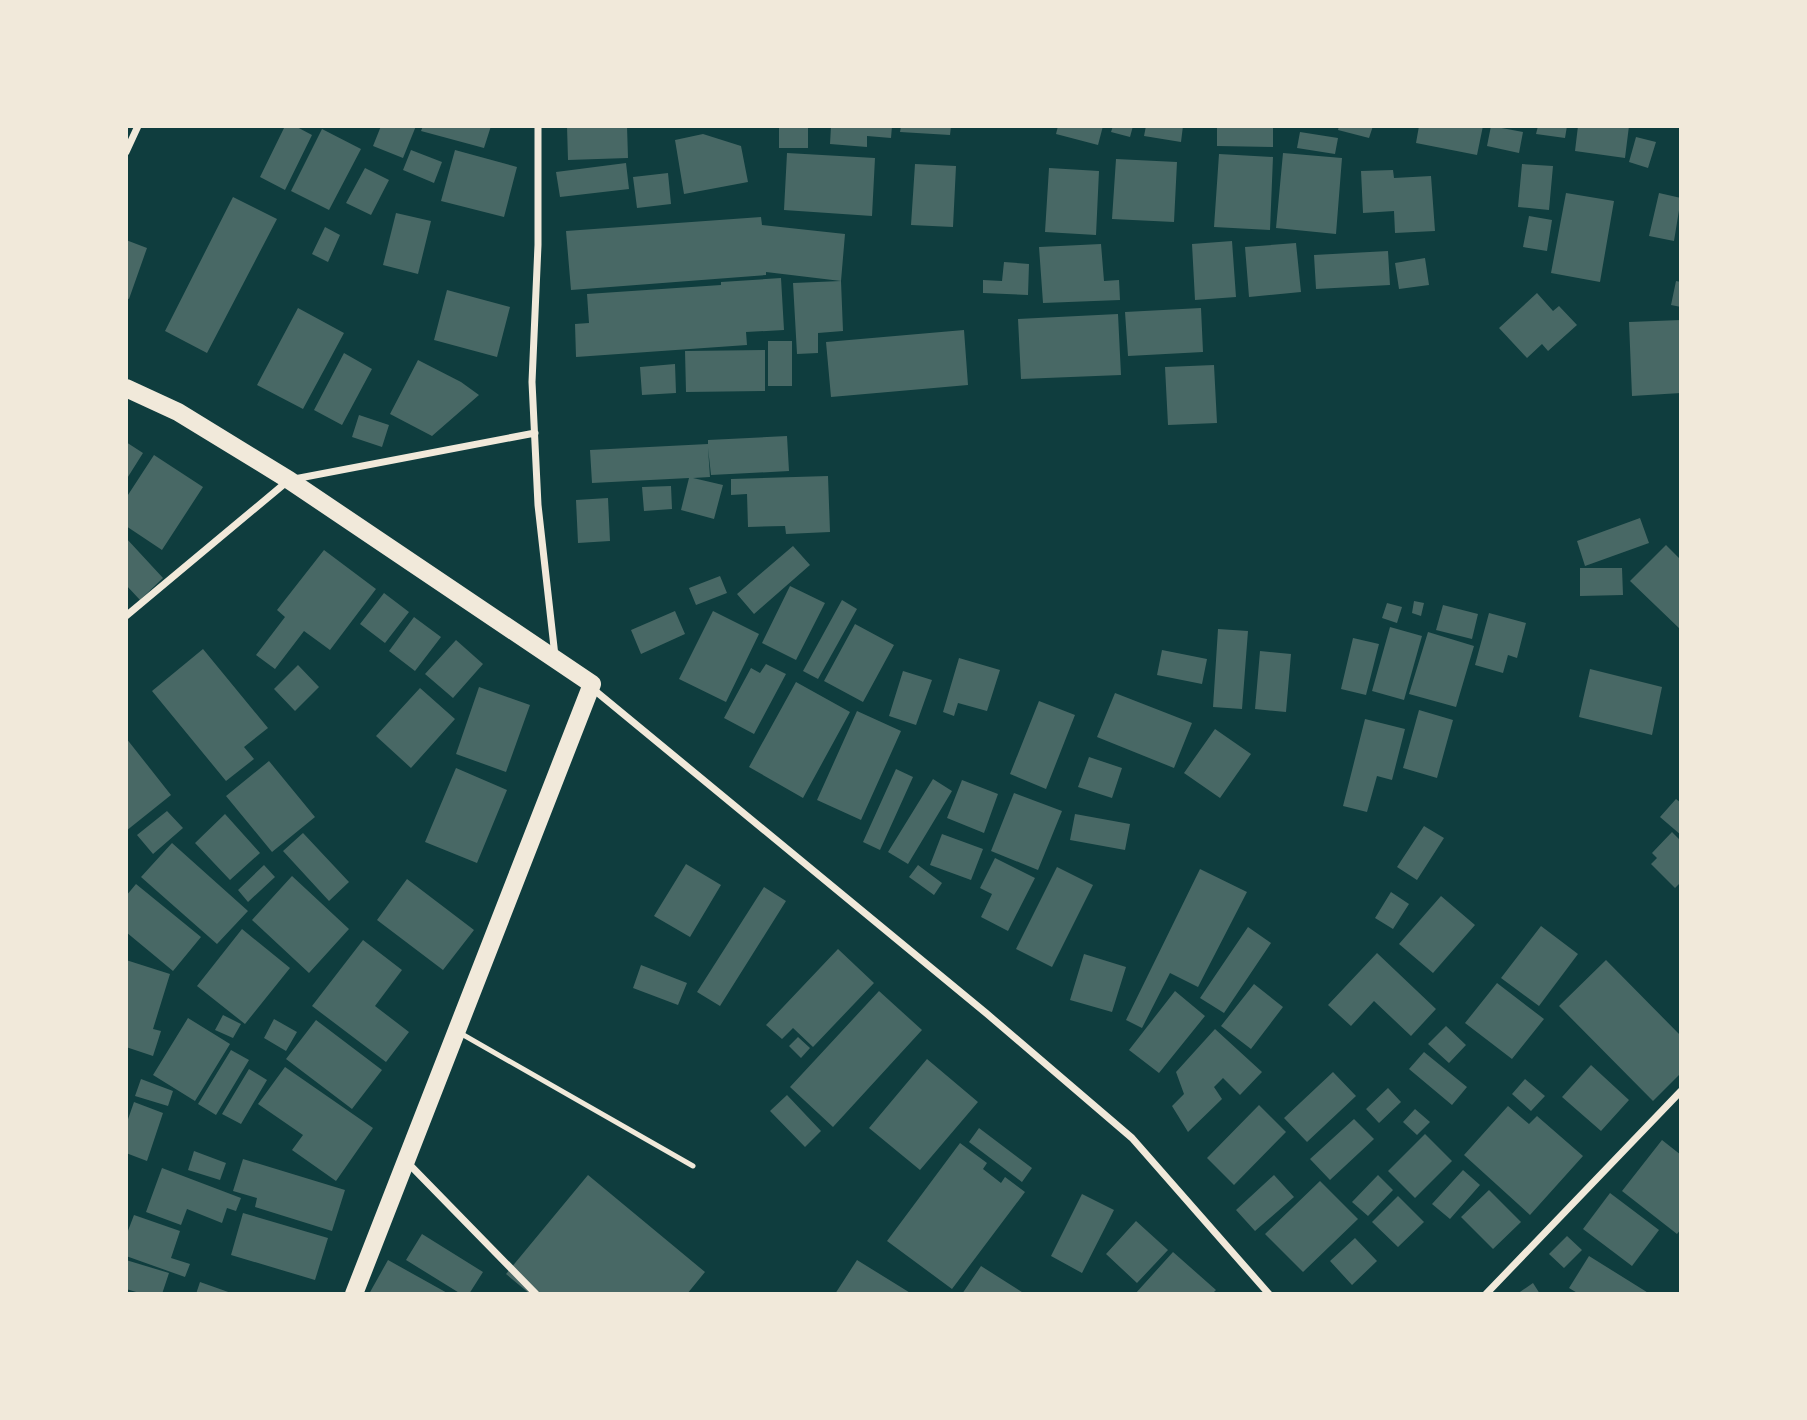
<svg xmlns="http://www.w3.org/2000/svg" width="1807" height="1420" font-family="'Roboto Condensed',sans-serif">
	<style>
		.building { fill: #486865 }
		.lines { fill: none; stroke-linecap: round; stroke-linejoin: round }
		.service { stroke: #f1e9da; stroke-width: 5 }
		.minor { stroke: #f1e9da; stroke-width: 7 }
		.primary { stroke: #f1e9da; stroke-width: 18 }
	</style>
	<rect width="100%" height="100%" fill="#0f3d3e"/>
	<path class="building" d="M285,126H295L312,135L285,190L260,177Z
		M381,126H416L403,158L373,146Z
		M423,126H491L484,148L421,131Z
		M567,126H627L628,158L568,160Z
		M779,126H808V148H779Z
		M831,126H892L891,138L867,136V147L830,144Z
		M901,126H951L950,135L900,132Z
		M1058,126H1103L1098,145L1056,134Z
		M1113,126H1133L1130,137L1111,132Z
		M1146,126H1183L1181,142L1144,136Z
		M1217,126L1273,127V147L1217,146Z
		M1339,126H1373L1369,138L1338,130Z
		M1419,126H1483L1477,155L1416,143Z
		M1491,126L1523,132L1519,153L1487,146Z
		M1538,126H1567L1565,138L1536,134Z
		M1578,126H1629L1625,158L1575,151Z
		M322,129L361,149L329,210L291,191Z
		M1300,132L1338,138L1335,154L1297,148Z
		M703,134L741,146L748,182L684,194L675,140Z
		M1636,137L1656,142L1648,168L1629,162Z
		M411,150L442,162L434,183L403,170Z
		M455,150L517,167L504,217L441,201Z
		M787,153L875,158L872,216L784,210Z
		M1283,153L1342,158L1336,234L1276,228Z
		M1219,154L1273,157L1270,230L1214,227Z
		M1116,159L1177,162L1174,222L1112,219Z
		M626,163L629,189L560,197L556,172Z
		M915,164L956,166L953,227L911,225Z
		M1522,164L1553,166L1549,210L1518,207Z
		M365,168L389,180L371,215L346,203Z
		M1049,168L1099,171L1096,235L1045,232Z
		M1393,170L1394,178L1431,176L1435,231L1395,233L1394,211L1363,213L1361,171Z
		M668,173L671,204L637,208L633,177Z
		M1566,193L1614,201L1600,282L1551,273Z
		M1659,193L1681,198L1674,241L1649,236Z
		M233,197L277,219L207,353L165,331Z
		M396,213L431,221L418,274L383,265Z
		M1529,216L1552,220L1547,251L1523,247Z
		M761,217L762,225L845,234L841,281L843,331L818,333V353L797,354L793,283L841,281L766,272V275L571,290L566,231Z
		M325,227L340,235L328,262L312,254Z
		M126,240L147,248L129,299L126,298Z
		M1232,241L1236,297L1195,300L1192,244Z
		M1296,243L1301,292L1249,297L1245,247Z
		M1101,244L1104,281L1119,280L1120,300L1043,303L1039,247Z
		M1388,251L1390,285L1316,289L1314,255Z
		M1425,258L1429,285L1399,289L1395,263Z
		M1004,262L1029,264L1028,295L983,293V280L1002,281Z
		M781,278L784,330L746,332L747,345L576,357L575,324L589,323L587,294L721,285V282Z
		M1676,281L1681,282V307L1671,305Z
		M447,290L510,307L497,357L434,340Z
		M1537,293L1553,311L1559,306L1577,325L1548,351L1542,344L1527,358L1499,328Z
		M298,308L344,333L303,409L257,385Z
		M1201,308L1203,352L1128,356L1125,312Z
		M1118,314L1121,375L1021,379L1018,319Z
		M1681,320V393L1632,396L1629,322Z
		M964,330L968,385L831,397L826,342Z
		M768,341H792V386H768Z
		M765,350V391L686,392L685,351Z
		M344,353L372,369L342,425L314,410Z
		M418,360L461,382L479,395L432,436L390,414Z
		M675,364L676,393L642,395L640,367Z
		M1214,365L1217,423L1168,425L1165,367Z
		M359,415L389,425L382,447L352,437Z
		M787,436L789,471L711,475L708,448L710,477L693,478L723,485L714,519L681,510L689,478L592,483L590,450L708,444V440Z
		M126,442L143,453L126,480Z
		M154,455L203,487L162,550L126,526V498Z
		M828,476L830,532L786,534L785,526L748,527L747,494L731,495V479Z
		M671,486L672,509L644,511L642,487Z
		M608,498L610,541L578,543L576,500Z
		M1640,518L1649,543L1585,566L1577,541Z
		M126,538L163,578L140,600L126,585Z
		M1666,545L1681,560V630L1630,581Z
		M793,546L810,565L754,614L737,594Z
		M324,550L376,589L330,650L304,631L275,669L256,655L285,617L277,610Z
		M1580,568H1622L1623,595L1580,596Z
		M720,576L727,593L696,605L689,588Z
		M790,586L825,603L796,660L762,643Z
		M384,593L409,612L385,643L360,624Z
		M842,600L857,609L818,679L803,671Z
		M1414,601L1424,603L1421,616L1412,613Z
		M1387,603L1402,607L1397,623L1382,618Z
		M1443,605L1478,614L1472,639L1436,630Z
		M675,611L685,634L641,654L631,630Z
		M713,611L759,634L726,702L679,679Z
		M1489,613L1526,623L1517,658L1508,655L1503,673L1475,665Z
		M414,617L441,637L415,671L389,651Z
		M855,624L894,645L863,702L824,681Z
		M1390,627L1422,636L1404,700L1372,691Z
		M1218,629L1248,631L1242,709L1213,707Z
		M1428,632L1474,646L1456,707L1409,694Z
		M1353,638L1379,644L1366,695L1341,689Z
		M456,640L483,664L453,698L425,674Z
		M203,649L268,728L244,747L254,759L226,781L152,691Z
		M1162,650L1207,659L1202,684L1157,675Z
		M1260,651L1291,654L1286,712L1255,709Z
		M959,658L1000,670L987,711L958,703L954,716L943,712Z
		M766,664L786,674L754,734L724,718L751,668L760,673Z
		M298,665L319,687L295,711L274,689Z
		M1590,669L1662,687L1652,735L1579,717Z
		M903,671L932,680L916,725L889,716Z
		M796,682L850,712L803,798L749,767Z
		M479,687L530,705L506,772L456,754Z
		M420,688L455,719L411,768L376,736Z
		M1115,693L1192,723L1174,768L1097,737Z
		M1039,701L1075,715L1046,789L1010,774Z
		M1419,710L1453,720L1437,778L1403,768Z
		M857,711L901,731L861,820L817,800Z
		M1365,719L1405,729L1392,780L1377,776L1367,812L1343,806Z
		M1215,729L1251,754L1220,798L1184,773Z
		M126,738L171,795L126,831Z
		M1089,757L1122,768L1112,798L1078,787Z
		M269,761L315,817L272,852L226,796Z
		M456,768L507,790L477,863L425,842Z
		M896,769L913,777L880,850L863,842Z
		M933,779L952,791L908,864L888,852Z
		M962,780L998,794L984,833L947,818Z
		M1014,793L1062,811L1038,870L991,851Z
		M1676,799L1681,803V835L1660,817Z
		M167,811L183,828L153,854L137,835Z
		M225,814L260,853L230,880L195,843Z
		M1075,814L1130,824L1125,850L1070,840Z
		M1424,826L1444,838L1417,880L1397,867Z
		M1672,832L1681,841V882L1675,888L1651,864L1657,858L1652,853Z
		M303,833L349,882L329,901L283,851Z
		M942,834L983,849L971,880L930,865Z
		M172,843L248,911L217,944L141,877Z
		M995,858L1035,878L1008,931L981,917L992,894L980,888Z
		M686,864L721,885L690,937L654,916Z
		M264,865L275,877L248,902L238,890Z
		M918,865L942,883L934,895L909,877Z
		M1057,867L1093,885L1052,967L1016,949Z
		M1200,869L1247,892L1198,987L1170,973L1142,1028L1126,1020Z
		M292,876L349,929L309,973L252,920Z
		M407,879L474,930L443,970L377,920Z
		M136,884L201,937L173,971L126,932V896Z
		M764,887L786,901L720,1006L697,992Z
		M1391,892L1409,904L1393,929L1375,918Z
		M1441,896L1475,925L1433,973L1399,944Z
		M1541,926L1578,954L1539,1006L1501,978Z
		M1248,927L1271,943L1224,1013L1200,998Z
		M242,929L290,968L245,1024L197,986Z
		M363,940L402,970L375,1006L409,1032L386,1062L312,1006Z
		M838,949L874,983L813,1047L793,1028L782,1039L766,1025Z
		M1377,953L1436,1009L1411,1036L1374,1001L1351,1026L1328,1005Z
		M1084,954L1126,967L1112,1012L1070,1000Z
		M126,960L170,974L153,1029L161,1031L153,1056L126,1047Z
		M1606,960L1681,1036V1073L1653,1101L1559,1006Z
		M641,965L687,983L678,1005L633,988Z
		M1497,983L1544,1019L1512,1059L1465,1023Z
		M1254,984L1283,1007L1251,1049L1221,1026Z
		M879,991L922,1030L833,1127L790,1087Z
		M1175,991L1205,1016L1159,1073L1129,1050Z
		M223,1015L241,1024L233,1038L215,1030Z
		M188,1018L230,1044L195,1101L153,1075Z
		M274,1019L297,1032L286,1051L264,1038Z
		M316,1020L382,1070L352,1109L286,1059Z
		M1446,1026L1466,1045L1449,1063L1428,1044Z
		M1215,1029L1262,1072L1240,1095L1223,1078L1214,1087L1222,1099L1188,1132L1172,1106L1184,1094L1176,1072Z
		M798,1037L810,1048L801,1058L789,1046Z
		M231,1050L249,1060L216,1115L198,1104Z
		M1424,1052L1467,1087L1452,1105L1409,1069Z
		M927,1059L978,1102L920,1170L869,1128Z
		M1591,1065L1629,1100L1601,1131L1562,1097Z
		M285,1067L373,1128L336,1181L292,1150L303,1135L258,1104Z
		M249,1069L267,1080L241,1124L222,1114Z
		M1333,1072L1356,1096L1307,1142L1284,1118Z
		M141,1079L173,1091L168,1106L135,1096Z
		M1525,1079L1545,1096L1531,1111L1512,1094Z
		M1388,1088L1401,1102L1379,1123L1366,1109Z
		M787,1095L821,1131L805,1147L770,1111Z
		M134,1102L163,1113L147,1161L126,1153V1125Z
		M1259,1105L1286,1132L1234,1185L1207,1158Z
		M1508,1106L1529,1124L1537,1116L1583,1156L1530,1215L1464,1155Z
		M1415,1109L1430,1122L1417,1135L1403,1122Z
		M1354,1119L1374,1139L1330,1180L1310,1159Z
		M979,1128L1032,1168L1022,1182L969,1142Z
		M1425,1134L1452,1161L1415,1198L1388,1171Z
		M1662,1140L1681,1155V1229L1677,1234L1622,1191Z
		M960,1143L987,1163L983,1169L1001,1183L1005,1177L1025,1192L952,1289L887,1241Z
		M194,1151L226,1163L220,1180L188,1170Z
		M243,1159L345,1190L332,1231L255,1207L257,1198L233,1191Z
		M162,1168L241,1198L236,1211L227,1208L222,1223L187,1209L181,1225L146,1212Z
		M1463,1170L1480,1185L1450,1219L1432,1204Z
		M588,1175L705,1272L687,1294H530L506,1274Z
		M1274,1175L1294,1197L1255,1231L1236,1210Z
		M1378,1175L1393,1190L1368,1216L1352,1202Z
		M1320,1181L1358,1219L1303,1272L1265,1234Z
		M1489,1190L1521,1222L1493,1249L1461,1217Z
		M1610,1193L1659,1230L1632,1266L1583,1229Z
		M1082,1194L1114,1210L1082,1273L1051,1256Z
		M1398,1196L1424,1222L1398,1247L1372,1222Z
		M243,1213L328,1238L315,1280L231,1255Z
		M134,1215L180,1231L171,1258L190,1264L185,1277L126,1256V1236Z
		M1136,1221L1168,1250L1137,1283L1106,1254Z
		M422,1234L483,1272L469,1294H461L406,1260Z
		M1567,1236L1582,1250L1564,1268L1549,1254Z
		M1355,1238L1377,1261L1352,1285L1330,1261Z
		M1173,1252L1216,1290L1212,1294H1135Z
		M1589,1256L1650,1294H1579L1569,1288Z
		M126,1260L169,1273L162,1294H143L126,1289Z
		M388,1260L449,1294H369Z
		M857,1260L912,1294H835Z
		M981,1266L1025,1294H962Z
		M200,1282L234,1294H196Z
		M1533,1283L1540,1294H1517Z"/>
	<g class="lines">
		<path class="service" d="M460,1033L693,1166"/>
		<path class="minor" d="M538,126V245L532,382L538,505L555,656
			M126,152L138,126
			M126,616L289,480L535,433
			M593,689L986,1013L1132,1138L1269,1294
			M406,1161L536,1294
			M1486,1294L1681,1091"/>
		<path class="primary" d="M126,388L178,412L289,480L592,684L354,1294"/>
	</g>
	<rect width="1807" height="1420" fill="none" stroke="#f1e9da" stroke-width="256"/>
</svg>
